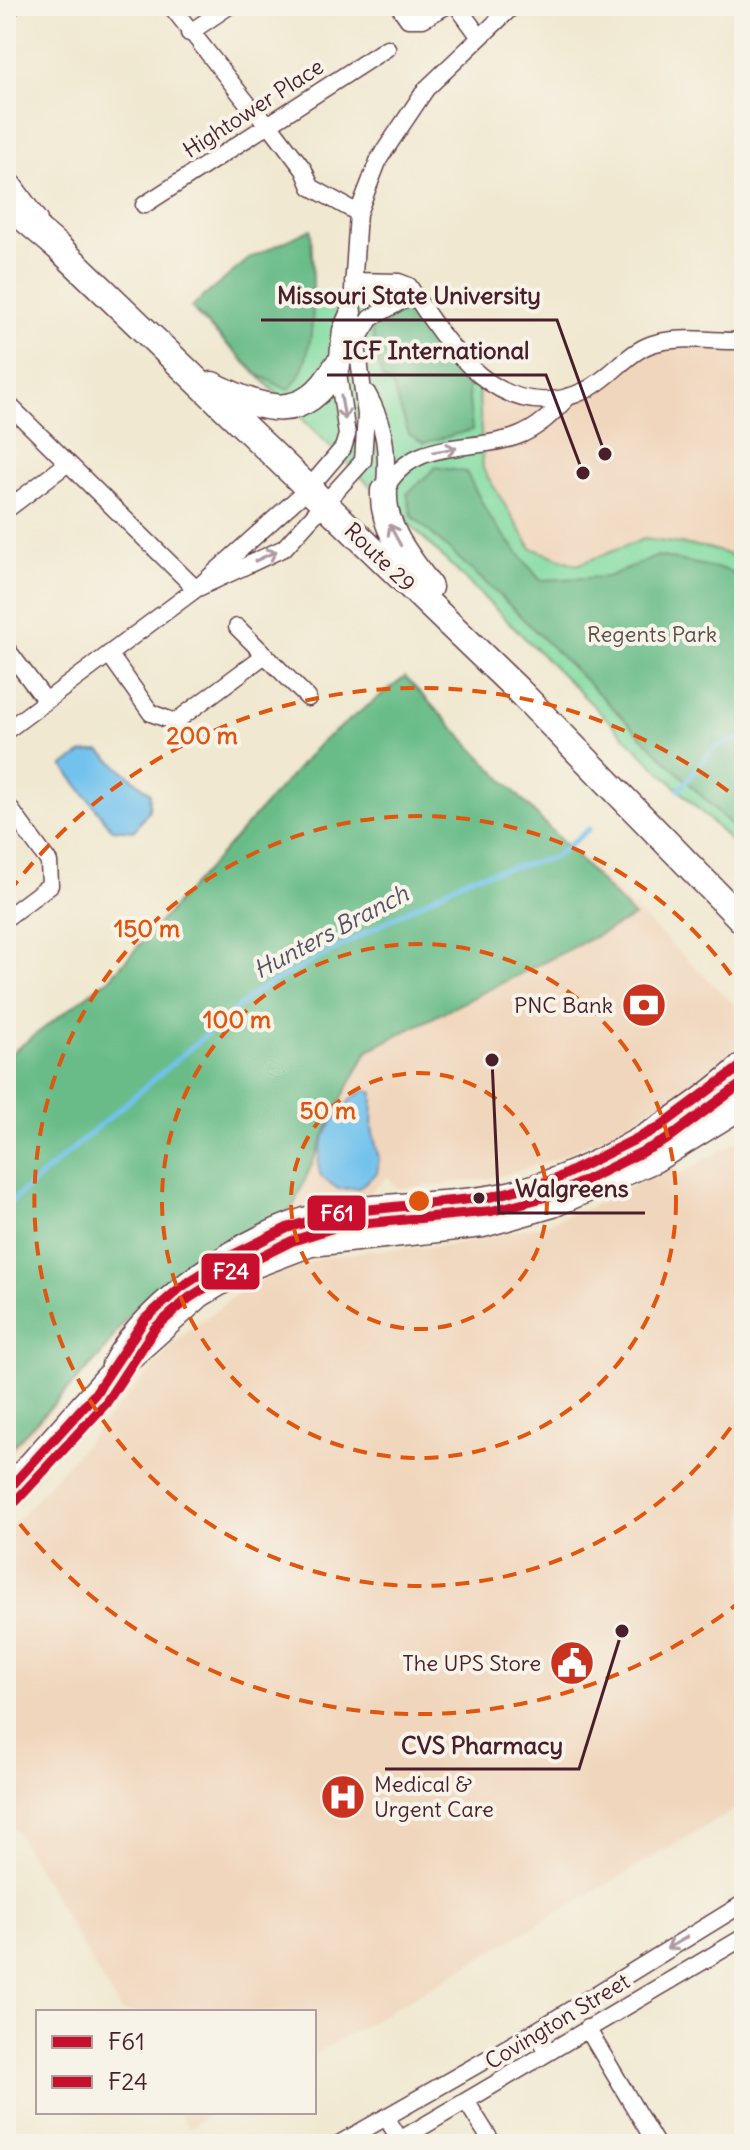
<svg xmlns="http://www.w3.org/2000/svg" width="750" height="2150" font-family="Delius,sans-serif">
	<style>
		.built { fill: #f0d6bc }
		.green { fill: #82dca2; stroke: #667e66; stroke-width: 2 }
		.forest { fill: #69bc88; stroke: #5a6e5a; stroke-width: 2 }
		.water { fill: #72c2ed; stroke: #5e708c; stroke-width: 2 }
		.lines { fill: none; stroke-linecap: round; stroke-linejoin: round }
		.stream { stroke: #72c2ed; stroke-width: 5 }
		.street-casing { stroke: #633d44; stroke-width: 19 }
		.secondary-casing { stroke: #633d44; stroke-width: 27 }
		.primary-casing { stroke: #633d44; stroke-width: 29 }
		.street { stroke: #fff; stroke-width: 16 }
		.secondary { stroke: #fff; stroke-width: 24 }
		.primary { stroke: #fff; stroke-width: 26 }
		.bus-1-casing { stroke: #f7f3e8; stroke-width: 16 }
		.bus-2-casing { stroke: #f7f3e8; stroke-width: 16 }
		.bus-1 { stroke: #c8102e; stroke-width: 10 }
		.bus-2 { stroke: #c8102e; stroke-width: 10 }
		.oneway { stroke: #ae9aa0 }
		.ring { fill: none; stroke: #e0560e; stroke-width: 4; stroke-dasharray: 14 10 }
		.bus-dot { fill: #4a1f2b; stroke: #f7f3e8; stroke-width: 3 }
		.labels { text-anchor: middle; stroke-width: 8; stroke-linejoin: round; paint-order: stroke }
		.street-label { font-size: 22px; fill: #4a1f2b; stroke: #f7f3e8 }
		.park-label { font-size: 22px; fill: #584e49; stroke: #f7f3e8 }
		.poi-label { font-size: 22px; fill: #4a1f2b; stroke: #f7f3e8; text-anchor: end }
		.water-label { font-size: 24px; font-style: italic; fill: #565065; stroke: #f7f3e8 }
		.centre { fill: #e0560e; stroke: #f7f3e8; stroke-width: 4 }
		.ring-label { font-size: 24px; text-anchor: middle; font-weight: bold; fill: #e0560e; stroke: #f7f3e8; stroke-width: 8; stroke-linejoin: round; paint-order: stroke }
		.leader { fill: none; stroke: #4a1f2b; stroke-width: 3 }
		.callout-dot { fill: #4a1f2b; stroke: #f7f3e8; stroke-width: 3 }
		.callout-label { font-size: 24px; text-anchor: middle; font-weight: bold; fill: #4a1f2b; stroke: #f7f3e8; stroke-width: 8; stroke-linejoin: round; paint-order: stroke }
		.line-badge { stroke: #f7f3e8; stroke-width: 3 }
		.badge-label { font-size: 22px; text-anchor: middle; font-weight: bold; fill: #fff }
	</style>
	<rect width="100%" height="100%" fill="#f7f3e8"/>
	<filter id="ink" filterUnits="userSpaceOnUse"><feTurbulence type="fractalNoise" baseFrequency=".0125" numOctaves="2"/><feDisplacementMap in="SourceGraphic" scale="16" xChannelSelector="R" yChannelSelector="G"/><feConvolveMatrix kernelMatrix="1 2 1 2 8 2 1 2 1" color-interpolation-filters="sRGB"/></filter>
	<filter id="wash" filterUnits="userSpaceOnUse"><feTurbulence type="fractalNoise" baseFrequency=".006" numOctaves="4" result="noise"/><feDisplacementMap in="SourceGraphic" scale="32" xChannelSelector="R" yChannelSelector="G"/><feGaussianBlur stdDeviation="1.8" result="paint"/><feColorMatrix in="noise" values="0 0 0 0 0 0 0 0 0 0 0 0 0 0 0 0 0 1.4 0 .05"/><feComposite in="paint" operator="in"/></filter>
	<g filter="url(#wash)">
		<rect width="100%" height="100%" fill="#f0e8d0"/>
		<path class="built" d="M744,336V560L709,548L644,539L577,565L531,548L483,468L478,376L550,399L649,345Z
			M563,841L744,1014V1041L683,1090L605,1136L555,1159L497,1177L435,1186L397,1188L388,1177L369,1193L325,1201L275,1219L155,1297L6,1461V1231Z
			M744,1137V1804L314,2055V2012H121L6,1814V1533L176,1341L240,1292L281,1271L323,1258L367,1251L449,1246L539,1226L603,1202L671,1165L679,1175Z
			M179,2112H216L188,2128Z"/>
		<path class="green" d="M399,282L478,376L483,469L531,548L577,565L644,539L709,548L744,560V854L196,314L355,297Z"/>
		<path class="forest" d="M311,229C312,271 322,361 288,390L257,374L191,307L250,258Z
			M403,307L423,322L467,379L472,430L424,443L409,434L392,385L382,378L371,327Z
			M436,467L466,472L490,518L540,580L607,577L658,556L726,570L744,579V838L497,593L412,516L407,494Z
			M405,677L634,917L368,1050L336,1109L294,1205L265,1232L127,1317L100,1356L6,1453V1057L110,978L321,742Z"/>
		<path class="water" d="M100,751L150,793L149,810L134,831L112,829L63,766L83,753Z
			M366,1090L373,1093L372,1128L379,1159L377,1173L358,1188L338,1189L321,1176C310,1149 340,1100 366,1090Z"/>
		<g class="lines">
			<path class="stream" d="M679,790L714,748L744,737
				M6,1206L257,991L470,877L553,858L589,829"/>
		</g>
	</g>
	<g filter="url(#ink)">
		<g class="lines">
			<g class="street-casing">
				<path id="street" d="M171,6L252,109L269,124L304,170L311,187L358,213
					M399,6L408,19H423L446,6
					M457,6L479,36
					M6,12L13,6
					M189,33L229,6
					M6,174L39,220
					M144,205L387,48
					M353,281L399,282L409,286C448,347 502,430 586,390C609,379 628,352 652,344C680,335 714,342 744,341
					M352,294L402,299
					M356,342L371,318L414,294
					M367,393C385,425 388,450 385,485
					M6,402L196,589
					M384,491C412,437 466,453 515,437C538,429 553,413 569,396
					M6,510L68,463
					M196,589L284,548L363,461L366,415L352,305L358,213L379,159L426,89L513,6
					M237,627L308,698
					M6,648L46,701
					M109,654L151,713L175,722L265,655
					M6,731L196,589L309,488L343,448L347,435L337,366L341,330L351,306
					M6,803L49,862L50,885L6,918
					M587,2028L656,2144
					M536,2031L744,1903
					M466,2101L493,2144
					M386,2117L536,2031L548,2052
					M339,2144L386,2117L400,2140
					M393,2144L744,1937"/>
			</g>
			<g class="secondary-casing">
				<path id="secondary" d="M114,1365C146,1302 251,1231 320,1216C387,1201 458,1209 524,1190C599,1169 687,1117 744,1064
					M6,1492L107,1378L200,1295L240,1271L311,1244L483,1225L553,1205L655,1160L744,1105"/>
			</g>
			<g class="primary-casing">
				<path id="primary" d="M6,203L58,247L518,690L744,922
					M212,385C265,411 303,425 337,366
					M384,491C382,529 408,558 429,587"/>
			</g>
			<use href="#street" class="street"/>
			<use href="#secondary" class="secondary"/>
			<use href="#primary" class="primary"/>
			<g class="bus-1-casing">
				<path id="bus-1" d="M6,1492L95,1394L145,1319L181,1287L223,1260L287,1228L336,1213L490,1197L556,1179L658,1128L744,1064"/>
			</g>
			<g class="bus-2-casing">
				<path id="bus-2" d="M16,1501L106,1403L155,1328L189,1298L230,1272L292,1241L339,1226L492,1211L560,1193L666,1140L744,1082"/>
			</g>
			<use href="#bus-1" class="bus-1"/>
			<use href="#bus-2" class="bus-2"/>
		</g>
		<defs><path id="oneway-shaft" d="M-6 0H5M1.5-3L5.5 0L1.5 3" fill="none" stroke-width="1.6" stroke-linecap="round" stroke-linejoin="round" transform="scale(2)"/></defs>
		<g class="oneway">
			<use href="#oneway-shaft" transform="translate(343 408) rotate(80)"/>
			<use href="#oneway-shaft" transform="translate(445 450) rotate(-10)"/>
			<use href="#oneway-shaft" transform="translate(395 535) rotate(-118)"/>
			<use href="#oneway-shaft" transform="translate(266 556) rotate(-25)"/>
			<use href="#oneway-shaft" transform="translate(677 1943) rotate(150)"/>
		</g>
	</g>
	<g class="ring">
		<circle cx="419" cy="1201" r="128"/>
		<circle cx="419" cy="1201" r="257"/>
		<path d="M744 1408A385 385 0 1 1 744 994"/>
		<path d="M742 1600A514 514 0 0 1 9 1510M9 892A514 514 0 0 1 742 802"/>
	</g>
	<defs>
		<g id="bank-disc" transform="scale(2.3)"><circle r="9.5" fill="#c8321e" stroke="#f7f3e8"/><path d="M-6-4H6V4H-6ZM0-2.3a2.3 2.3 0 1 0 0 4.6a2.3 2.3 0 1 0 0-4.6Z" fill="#fff"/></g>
		<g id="civic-disc" transform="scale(2.3)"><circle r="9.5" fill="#c8321e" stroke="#f7f3e8"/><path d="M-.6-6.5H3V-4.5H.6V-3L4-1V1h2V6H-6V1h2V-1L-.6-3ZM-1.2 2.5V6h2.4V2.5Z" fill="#fff"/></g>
		<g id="hospital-disc" transform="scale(2.3)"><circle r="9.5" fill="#c8321e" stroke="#f7f3e8"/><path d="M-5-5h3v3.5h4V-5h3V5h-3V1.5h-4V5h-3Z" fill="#fff"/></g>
	</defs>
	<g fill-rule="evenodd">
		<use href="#bank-disc" x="644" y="1005"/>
		<use href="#civic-disc" x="572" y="1663"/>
		<use href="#hospital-disc" x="343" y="1797"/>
	</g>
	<circle class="bus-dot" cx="479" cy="1198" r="7"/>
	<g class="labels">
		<g class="street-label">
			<text transform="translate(253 108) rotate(-33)" y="8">Hightower Place</text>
			<text transform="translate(380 557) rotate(44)" y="8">Route 29</text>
			<text transform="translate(557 2021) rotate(-31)" y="8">Covington Street</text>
		</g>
		<g class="park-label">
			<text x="652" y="642">Regents Park</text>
		</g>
		<g class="poi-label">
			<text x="613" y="1013">PNC Bank</text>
			<text x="541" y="1671">The UPS Store</text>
			<text x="374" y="1792" text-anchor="start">Medical &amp;<tspan x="374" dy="25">Urgent Care</tspan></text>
		</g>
		<g class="water-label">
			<text transform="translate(331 932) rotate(-28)" y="8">Hunters Branch</text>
		</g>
	</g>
	<circle cx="419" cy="1201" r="12" class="centre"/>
	<g class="ring-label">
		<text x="202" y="744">200 m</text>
		<text x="147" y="937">150 m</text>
		<text x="237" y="1028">100 m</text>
		<text x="328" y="1119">50 m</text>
	</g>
	<path class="leader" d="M605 454L557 320H261M583 473L546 375H327M492 1060L499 1213H645M622 1631L579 1769H385"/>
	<g class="callout-dot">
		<circle cx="605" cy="454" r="8"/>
		<circle cx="583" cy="473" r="8"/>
		<circle cx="492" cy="1060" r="8"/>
		<circle cx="622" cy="1631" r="8"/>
	</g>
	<g class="callout-label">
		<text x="409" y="304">Missouri State University</text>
		<text x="436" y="359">ICF International</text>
		<text x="572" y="1197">Walgreens</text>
		<text x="482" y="1754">CVS Pharmacy</text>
	</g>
	<g class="line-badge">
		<rect x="306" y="1194" width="61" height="38" rx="8" fill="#c8102e"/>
		<rect x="200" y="1252" width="61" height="39" rx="8" fill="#c8102e"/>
	</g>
	<g class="badge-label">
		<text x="337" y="1221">F61</text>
		<text x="231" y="1279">F24</text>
	</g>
	<rect width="750" height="2150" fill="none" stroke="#f7f3e8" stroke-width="32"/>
	<rect x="36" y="2010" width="280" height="104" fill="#f7f3e8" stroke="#b29e9c" stroke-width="2"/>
	<rect x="52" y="2036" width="40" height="12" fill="#c8102e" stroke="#b29e9c" stroke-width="2"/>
	<text x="108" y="2050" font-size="24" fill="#4a1f2b">F61</text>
	<rect x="52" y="2076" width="40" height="12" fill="#c8102e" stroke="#b29e9c" stroke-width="2"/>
	<text x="108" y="2090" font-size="24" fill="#4a1f2b">F24</text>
</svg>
